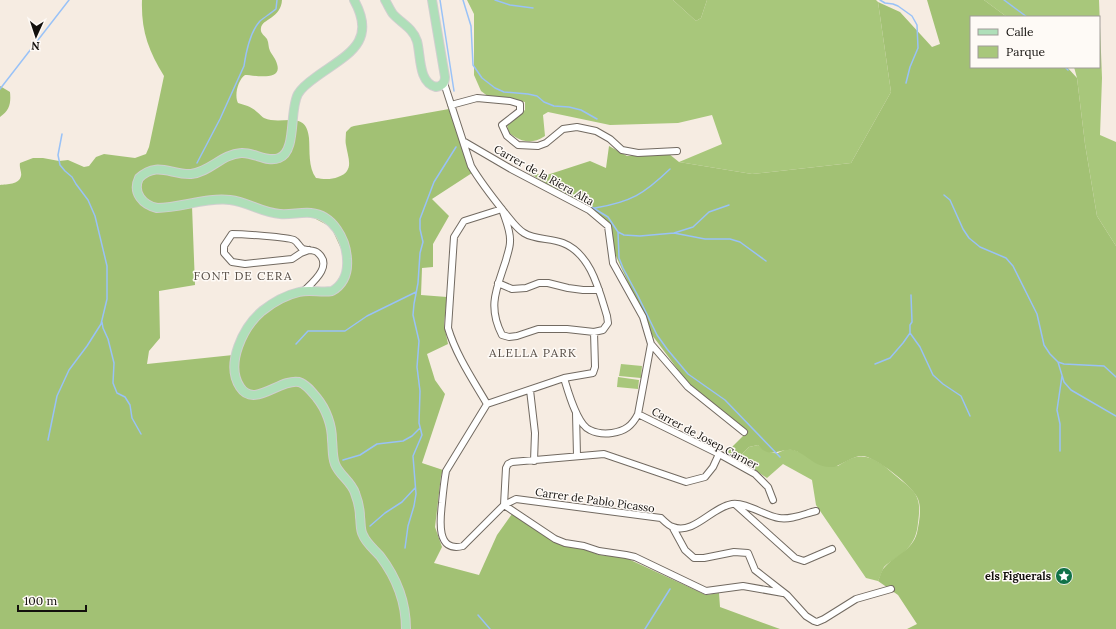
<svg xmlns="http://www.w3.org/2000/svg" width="1116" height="629" font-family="Lora,serif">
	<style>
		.green { fill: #a8c77b }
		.forest { fill: #a2c174; fill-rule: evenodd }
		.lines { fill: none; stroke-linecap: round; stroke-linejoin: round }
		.stream { stroke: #99c2f7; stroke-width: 1.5 }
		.minor-casing { stroke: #726a61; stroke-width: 8 }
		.major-casing { stroke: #d0cfcf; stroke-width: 10 }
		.minor { stroke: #fff; stroke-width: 6 }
		.major { stroke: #afdfb9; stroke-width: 8 }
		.labels { text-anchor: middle; stroke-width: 3; stroke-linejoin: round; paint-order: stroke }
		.street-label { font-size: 11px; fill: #13100d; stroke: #fefaf6 }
		.poi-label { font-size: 11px; font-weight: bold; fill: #13100d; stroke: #fefaf6; text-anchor: end }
		.neighbourhood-label { font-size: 12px; letter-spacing: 1px; fill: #584f47; stroke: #fefaf6 }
	</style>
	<rect width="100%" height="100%" fill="#f6ece2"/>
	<path class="green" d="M467,0H673L696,21L701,18L707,0H876L878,2L891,92L851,163L752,174L679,162L722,144L712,115L678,123L610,125L548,112L543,115L545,136C531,145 522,142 509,133L507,125L525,110V102L489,97L481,91L474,75V14Z
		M984,0H1099L1102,78L1100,135L1116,142V246L1097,216L1085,144L1077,78L1074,67H1099V17H1007Z
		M621,364L642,366L641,378L619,376Z
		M618,377L639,380L638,389L617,387Z
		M758,445C762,450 771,454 778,453C780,452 784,450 787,449C793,448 829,463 838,466C856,454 865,453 883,465C889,470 895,475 902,481C919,494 921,501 918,523C917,534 914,542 906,550C900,557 891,560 884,567C882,571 880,577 878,581L866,578L816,505L812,480L783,464L767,478L737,459L749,447Z"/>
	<path class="forest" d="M142,0H282C281,18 262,19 261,28C260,33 264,35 267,39C269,43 268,47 270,51C272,55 276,59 277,64C283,82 253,75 245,75C238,80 234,95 238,103C245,105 252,107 257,112C260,114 262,117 264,118C282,126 306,109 309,138C310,151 308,167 316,178C322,179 331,180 338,177C355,171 348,158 346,145C345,141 346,136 346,132L351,127L354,126L449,109L472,173L432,199L449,216L433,244V267L422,268L421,295L447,297L444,325L448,344L427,354L435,380L445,394L422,463L443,470L441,476L435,527L442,547L434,563L479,575L497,535L512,514L564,546L584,549L599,555L624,557L706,595L719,593L720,607L780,629H0V185C7,184 19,185 21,176C22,172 19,168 20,163L33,158H43L59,161L68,160L84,167L89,166L96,157L104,154L135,158L146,154L149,147L164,76C148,50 141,30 142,0ZM227,202L272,215L312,217L331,227L343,253V272L333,287L277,296L262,309L233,355L147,364L149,351L160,338L159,291L195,285L192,206Z
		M673,0H707L701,18L696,21Z
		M927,0H984L1007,17H971V67H1067L1077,78L1085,144L1097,216L1116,246V629H907L917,624L898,595L878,581C880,577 881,571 884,568C895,555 912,551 917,533C919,523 922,509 918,499C914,487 875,456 862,456C853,456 843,464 834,467C812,468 808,453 792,450C780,448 769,460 758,445L749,447L737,459L727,452L748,431L688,383L652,335L616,256L604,218L529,173L547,175L590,161L606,168L609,146L627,156L669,154L679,162L752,174L851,163L891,92L878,2L900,12L932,47L940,44Z
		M0,86L10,92C11,103 10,110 0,117Z"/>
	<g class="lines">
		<path class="stream" d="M440,0L454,91
			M463,0L471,26L473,65L482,78L495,88L504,92L528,94L537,96L544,102L554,106L569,107L581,110L597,119
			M495,0L510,5L533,8
			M880,0L885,3L893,4L898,6L912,16L917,25L918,48L910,67L906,83
			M1004,0L1027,17
			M1065,67L1068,70
			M0,89L69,0
			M197,163L220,119L244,66C246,52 250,32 260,21C265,17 271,13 276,9L277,0
			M944,195L950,200L963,229L969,238L980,247L1006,258L1013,266L1037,314L1044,345L1050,354L1058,362L1064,364L1104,366L1116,377
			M590,206L608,217L618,232L619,258L623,268L638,296L657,335L667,349L688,374L725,400L780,457
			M595,208C631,202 644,194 670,169
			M618,232L624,235L640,236L674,233L705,239H730L740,242L766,261
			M674,233L693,227L709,212L729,205
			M911,295L912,322L910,325V333L920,347L933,375L943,384L961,396L970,416
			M102,322L103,328L108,339L114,363L113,383L117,393L125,397L130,405L132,418L141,434
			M296,344L308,331H345L367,316L416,292
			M1058,362L1064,382L1071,390L1116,416
			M875,364L890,358L903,343L910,333
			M48,440L57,396L69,370L87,346L101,324L107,299V266L95,216L88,200L76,184L72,177L65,171L60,165L58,155L62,134
			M1060,451V424L1057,410L1062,376
			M343,460L360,455L377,444L403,441L412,436L420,428
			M370,526L385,513L402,502L415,488
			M405,548L408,526L414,506L416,494L413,456L422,435L419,423L420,391L417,367L419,341L413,315L414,304L418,283L420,253L423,242L420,229V219L434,182L456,147
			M478,615L490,629
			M645,629L670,589"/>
		<g class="minor-casing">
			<path id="minor" d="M444,83L471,166C481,183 493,198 505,213C511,220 516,228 524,233C535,240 551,238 563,243C591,254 599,290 607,316L608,323L603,330L594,332L567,329H538L517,336L509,337L502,335C487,306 497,288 506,260C507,255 510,248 510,242C511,231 505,219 502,209
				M451,105L477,98L510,101L520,104V111L502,125L507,136L518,145L538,146L546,143L563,129L577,127L596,131L610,139L622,150L638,153L677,151
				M463,141L511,169L589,210L608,226L613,263L643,317L651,344L638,414C632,426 625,431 612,433C605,434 596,433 590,430C577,425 568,391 564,378
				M498,283L512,289L526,288L539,283H548L568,288L583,290H599
				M304,291C313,282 333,266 318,253C314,249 308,251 303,249C299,247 298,242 294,240C288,237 241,234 232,234L224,246V253L232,262L245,264L292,259L301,253L309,250
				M651,344L688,387L744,432
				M530,390L535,433L534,461
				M487,404L446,471C444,482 443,492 442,503C440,520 436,553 463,546L504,505L516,499L661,518C664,521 669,526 673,527C694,535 712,507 732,504C746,502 765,516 779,518C791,520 804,514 816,511
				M487,404C473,380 456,355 448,328L454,237L464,221L502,209
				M487,404L564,378L593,373L595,367L594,332
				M576,413L577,456
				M638,414L719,454L755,474L768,487L773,500
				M504,505L555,539L565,543L584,546L599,551L626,555L635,557L706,591L743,586L783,593
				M504,505L506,468L508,464L512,462L604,454L686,482L705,477L713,467L719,454
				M736,505L795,558L804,561L832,549
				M673,528L685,550L694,558H704L734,552L748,553L755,570L787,595L806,616L814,621L817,622L824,619L856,599L891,589"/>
		</g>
		<g class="major-casing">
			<path id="major" d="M354,0C378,43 346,55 316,77C309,82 302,87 298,94C289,110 297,152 279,158C267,163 254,152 241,153C222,154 210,172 191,174C171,175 157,161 139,178C132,193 143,205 157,208C181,208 207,197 230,200C248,202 262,213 280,214C290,215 301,212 311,213C333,215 346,239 347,259C348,272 344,284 332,291C321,293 310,289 299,292C286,295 272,303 262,311C243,327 225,364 240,387C254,409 280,378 299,382C306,384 312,392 317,398C326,409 332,425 332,440C333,448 332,456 335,464C339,475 351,481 355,493C358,501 360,509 360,517C361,523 360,530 363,535C366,543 374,549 380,556C396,577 406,603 406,629
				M385,0C388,5 390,10 393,14C401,23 413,28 417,41C421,55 418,83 436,87C442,86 445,83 445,77L432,0"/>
		</g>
		<use href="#minor" class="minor"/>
		<use href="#major" class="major"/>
	</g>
	<defs>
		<g id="sight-disc" transform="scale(0.9)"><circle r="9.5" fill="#107248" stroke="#fefaf6"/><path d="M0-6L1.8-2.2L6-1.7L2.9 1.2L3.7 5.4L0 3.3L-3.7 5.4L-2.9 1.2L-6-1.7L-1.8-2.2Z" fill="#fff"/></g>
	</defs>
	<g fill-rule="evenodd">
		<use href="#sight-disc" x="1064" y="576"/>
	</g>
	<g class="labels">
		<g class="street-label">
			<text transform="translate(544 175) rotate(29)" y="4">Carrer de la Riera Alta</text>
			<text transform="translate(705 438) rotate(28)" y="4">Carrer de Josep Carner</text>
			<text transform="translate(595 500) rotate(8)" y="4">Carrer de Pablo Picasso</text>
		</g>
		<g class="poi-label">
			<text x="1051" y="580">els Figuerals</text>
		</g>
		<g class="neighbourhood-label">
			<text x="243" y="280">FONT DE CERA</text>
			<text x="533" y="357">ALELLA PARK</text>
		</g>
	</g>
	<rect x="970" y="16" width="130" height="52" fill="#fefaf6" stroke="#a09c99"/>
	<rect x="978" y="29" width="20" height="6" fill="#afdfb9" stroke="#a09c99"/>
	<text x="1006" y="36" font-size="12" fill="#13100d">Calle</text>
	<rect x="978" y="46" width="20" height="12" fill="#a8c77b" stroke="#a09c99"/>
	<text x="1006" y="56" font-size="12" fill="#13100d">Parque</text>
	<g transform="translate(36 36) rotate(183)" stroke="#fefaf6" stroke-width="3" paint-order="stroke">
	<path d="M0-3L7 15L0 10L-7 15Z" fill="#13100d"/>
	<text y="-6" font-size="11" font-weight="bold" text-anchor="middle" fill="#13100d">N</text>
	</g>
	<path d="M18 605v6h68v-6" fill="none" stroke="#13100d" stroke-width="2"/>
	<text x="24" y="605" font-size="12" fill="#13100d" stroke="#fefaf6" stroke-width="3" paint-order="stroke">100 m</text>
</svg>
